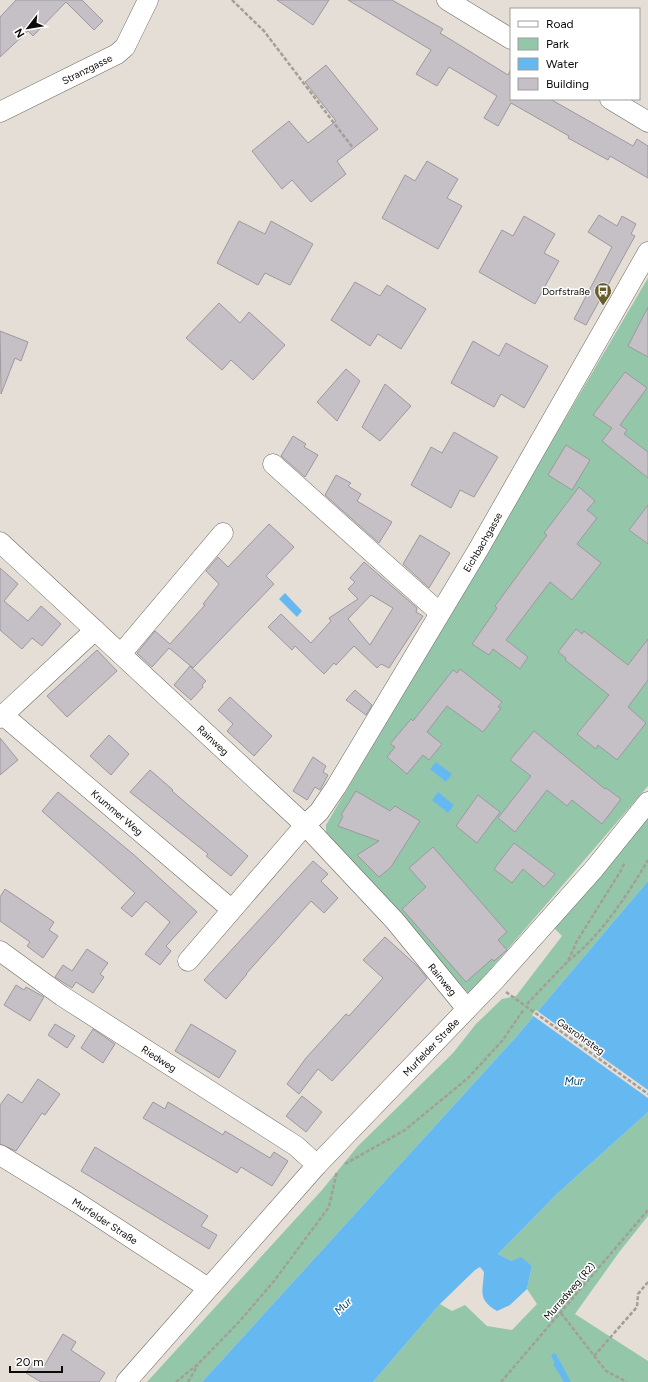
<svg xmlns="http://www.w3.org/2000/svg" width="648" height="1382" font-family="Figtree,sans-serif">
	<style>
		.green { fill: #94c7aa }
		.water { fill: #66b9f0 }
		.pier { fill: #e5ded6 }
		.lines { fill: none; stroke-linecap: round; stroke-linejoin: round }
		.stream { stroke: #66b9f0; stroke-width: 5 }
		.building { fill: #c5bfc6; stroke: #9e989f; fill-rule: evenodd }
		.minor-casing { stroke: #6e6861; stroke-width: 21 }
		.path { stroke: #a39e97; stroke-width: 2.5; stroke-dasharray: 4 2; stroke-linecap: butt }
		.minor { stroke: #fff; stroke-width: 20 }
		.path-bridge { stroke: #a39e97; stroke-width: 2.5; stroke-dasharray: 4 2; stroke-linecap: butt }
		.labels { text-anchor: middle; stroke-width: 3; stroke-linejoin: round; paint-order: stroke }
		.street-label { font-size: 10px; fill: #0d0b08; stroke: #fff }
		.poi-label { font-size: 10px; fill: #0d0b08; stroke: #fff; text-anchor: end }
		.water-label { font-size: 11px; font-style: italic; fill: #01476b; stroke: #fff }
	</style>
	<rect width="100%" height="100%" fill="#e5ded6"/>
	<path class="green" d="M648,278V786L469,994L326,833V825Z
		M648,812V881L516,1037L202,1382H147L322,1190L358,1146L453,1053L476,1024L502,999L516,996L562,936L554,928Z
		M648,1112V1216L620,1251L575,1314L648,1361V1382H373L440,1304L452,1311L465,1305L487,1326L512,1330L537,1304L527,1289L532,1266L512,1261L498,1254L558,1193Z"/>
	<path class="water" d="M285,593L302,611L297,617L279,599Z
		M436,762L452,774L446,782L430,769Z
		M438,792L454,805L448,813L432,800Z
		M648,881V1112L558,1193L498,1254L512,1261L521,1257L532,1266L527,1289L510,1305L497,1311C477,1299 483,1292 484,1272L480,1267L475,1270L440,1304L373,1382H202L516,1037Z
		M560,1361L571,1382H564L553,1364Z"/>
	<path class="pier" d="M536,1010L648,1090V1098L532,1015Z"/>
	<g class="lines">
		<path class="stream" d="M554,1356L560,1367"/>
	</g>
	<path class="building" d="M16,0H82L103,21L94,30L66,2L33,36L28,31L0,57V17Z
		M277,0H329L313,25Z
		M348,0H392L443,29L440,33L508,75L511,69V99H550L633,146L637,139L648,146V178L610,156L608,160L568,138L569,136L511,103L498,126L484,118L497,96L449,67L437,86L416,74L431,50Z
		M326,65L378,129L337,161L346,174L311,202L292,180L282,189L252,151L289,121L308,143L336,121L305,82Z
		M427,161L458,179L447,198L462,206L438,249L382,218L405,175L415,181Z
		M599,215L617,226L622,216L636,224L631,234L635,236L586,325L574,319L612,247L588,232Z
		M524,216L555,234L544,253L559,261L535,304L479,272L502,230L513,236Z
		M239,221L265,234L271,221L313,244L290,285L265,273L258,285L217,263Z
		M355,282L380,296L387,285L426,309L401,349L378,334L370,346L331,320Z
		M219,303L240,323L249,312L285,345L253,380L231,360L222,370L186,338Z
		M648,307V357L628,346Z
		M0,331L28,342L21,361L15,358L1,394Z
		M473,341L499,356L506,343L548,366L524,408L501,394L494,407L451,383Z
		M346,369L360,381L337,421L317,402Z
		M625,372L647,388L620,425L627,430L624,434L648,452V478L602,441L612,428L593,415Z
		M385,384L411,406L380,441L362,427Z
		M454,432L498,457L474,497L460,490L451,508L411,485L431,447L442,453Z
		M293,436L306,444L304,447L318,455L305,477L281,456Z
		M566,445L590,460L572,490L548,475Z
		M336,475L351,483L348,486L361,494L357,501L392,522L379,543L325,495Z
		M579,487L595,501L587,510L597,518L577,544L601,563L572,600L550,582L506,640L528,657L520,669L493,649L489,655L472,644L497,608L495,606L547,535L544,533Z
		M648,505V544L629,530Z
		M269,524L294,547L266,576L274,584L193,668L169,648L152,667L137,653L155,631L170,644L205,605L203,604L219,584L206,571L218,557L228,567Z
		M420,535L450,553L429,588L403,564Z
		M364,562L417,608L416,612L423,616L389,668L381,664L377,668L354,646L336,665L334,663L324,674L295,646L292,650L268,627L281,614L311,643L331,621L329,618L358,599L348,589L355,582L350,578ZM371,595L393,608L370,645L348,619Z
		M0,568L18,584L4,601L28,621L41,606L61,624L42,646L32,638L22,649L0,630Z
		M576,629L582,634L584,631L628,665L648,639V680L628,707L646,723L617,760L598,745L596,749L577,734L609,695L565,660L566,658L558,652Z
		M97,650L117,671L67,717L47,696Z
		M190,666L206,681L202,685L203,687L191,700L174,685Z
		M460,669L502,702L498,707L501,708L483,732L447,706L427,732L442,744L429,760L423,755L407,774L387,757L395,747L390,744L411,719L413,721L453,670L457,673Z
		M355,690L372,705L366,715L346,700Z
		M230,697L272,736L254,756L227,731L233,724L218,710Z
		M534,731L605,789L606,788L621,799L602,824L572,800L567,806L547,790L515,832L498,818L531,776L510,760Z
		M109,735L129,754L111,775L90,756Z
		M0,738L18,760L0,775Z
		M313,757L326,766L323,772L328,775L320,790L315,787L307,800L293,791Z
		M150,770L173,790L172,791L248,856L231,876L206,856L208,854L130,792Z
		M356,791L390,811L395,806L420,821L391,867L379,877L357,855L379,841L338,826L343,816L341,815Z
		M58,792L133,854L197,912L166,946L171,951L160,965L145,954L170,922L146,901L132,917L121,908L135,893L42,811Z
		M478,795L500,812L477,843L456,826Z
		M514,843L555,874L544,887L523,869L512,883L494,869Z
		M433,847L507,932L498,940L507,950L494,961L492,959L466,982L402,909L426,887L409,868Z
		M313,861L328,874L321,881L338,898L324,913L311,901L246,974H247L226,999L204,980Z
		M5,889L54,922L49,930L58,936L43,958L27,946L30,942L0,921V897Z
		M385,937L417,966L427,978L332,1081L318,1069L299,1094L287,1084L306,1058L346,1014L349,1016L383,978L363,960Z
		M87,949L108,963L100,974L104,977L93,993L76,982L72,988L55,977L63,965L72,971Z
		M16,985L24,990L26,987L44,997L30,1021L4,1005Z
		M55,1024L75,1036L67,1048L48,1035Z
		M191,1024L236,1051L219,1078L175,1051Z
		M93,1029L115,1044L103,1063L81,1048Z
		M38,1079L60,1094L45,1115L42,1113L16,1151L0,1144V1105L8,1094L22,1103Z
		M302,1096L322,1112L306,1132L286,1116Z
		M153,1102L165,1109L168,1102L223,1135L225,1131L270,1158L274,1152L288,1161L272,1186L241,1167L237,1173L143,1118Z
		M95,1147L208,1216L201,1226L217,1235L209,1249L81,1171Z
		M63,1334L76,1342L71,1350L105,1373L99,1382H41L26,1373L34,1360L44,1366Z"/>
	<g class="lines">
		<g class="minor-casing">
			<g id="minor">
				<path d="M447,0L511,39"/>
				<path d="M610,99L648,122"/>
				<path id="s1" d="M0,112L117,54L125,47L148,0"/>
				<path d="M273,464L440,613"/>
				<path id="s2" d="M0,542L305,825L395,921L467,1009"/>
				<path d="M121,654L223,533"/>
				<path id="s3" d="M3,715L231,909"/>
				<path d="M0,718L95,630"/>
				<path id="s4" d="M0,951L62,996L296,1146L317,1165"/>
				<path id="s5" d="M188,961L305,825L319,812L336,787L478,550L648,252"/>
				<path id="s6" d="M0,1155L78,1203L208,1288"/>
				<path id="s7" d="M126,1382L317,1165L495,980L594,869L648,802"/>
			</g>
		</g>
		<path class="path" d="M232,0L264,31L353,148
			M568,961C600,937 628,894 648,860
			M527,1004L568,961L577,941L620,872L625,862
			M345,1164L405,1130L468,1078L502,1041L524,1009
			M561,1313L606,1371L627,1382
			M594,1356L637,1307L638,1294L648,1282
			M176,1382L199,1363L239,1322L274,1281L329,1207L337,1171
			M188,1382L198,1365
			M501,1382L648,1210"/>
		<use href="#minor" class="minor"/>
		<path class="path-bridge" d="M506,992L648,1094"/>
	</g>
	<defs>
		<g id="bus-pin" transform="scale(0.9)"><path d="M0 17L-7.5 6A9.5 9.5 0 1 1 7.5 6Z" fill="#665d2a" stroke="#fff"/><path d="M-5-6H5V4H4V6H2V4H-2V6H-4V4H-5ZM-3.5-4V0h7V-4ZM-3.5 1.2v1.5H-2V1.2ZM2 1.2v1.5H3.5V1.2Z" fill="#fff"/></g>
	</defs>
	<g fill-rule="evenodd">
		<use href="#bus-pin" x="603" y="291"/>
	</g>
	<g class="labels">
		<g class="street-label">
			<text dy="4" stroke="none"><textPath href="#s1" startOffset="97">Stranzgasse</textPath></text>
			<text dy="4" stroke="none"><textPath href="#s5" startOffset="514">Eichbachgasse</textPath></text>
			<text dy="4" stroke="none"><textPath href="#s2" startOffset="291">Rainweg</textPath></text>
			<text dy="4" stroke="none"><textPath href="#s3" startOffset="150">Krummer Weg</textPath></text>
			<text dy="4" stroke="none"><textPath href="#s2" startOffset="623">Rainweg</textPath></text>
			<text transform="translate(581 1036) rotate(35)" y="4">Gasrohrsteg</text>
			<text dy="4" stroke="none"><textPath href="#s7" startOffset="453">Murfelder Straße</textPath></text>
			<text dy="4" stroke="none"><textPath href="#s4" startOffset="192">Riedweg</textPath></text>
			<text dy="4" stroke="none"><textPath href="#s6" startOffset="124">Murfelder Straße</textPath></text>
			<text transform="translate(569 1291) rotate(-49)" y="4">Murradweg (R2)</text>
		</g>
		<g class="poi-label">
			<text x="590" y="295">Dorfstraße</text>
		</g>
		<g class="water-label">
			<text x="574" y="1085">Mur</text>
			<text transform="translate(343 1306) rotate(-45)" y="4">Mur</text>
		</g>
	</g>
	<rect x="510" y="8" width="130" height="92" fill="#ffffff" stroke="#9e9d9c"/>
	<rect x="518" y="21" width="20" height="6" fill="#ffffff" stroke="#9e9d9c"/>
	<text x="546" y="28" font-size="12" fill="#0d0b08">Road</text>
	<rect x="518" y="38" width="20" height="12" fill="#94c7aa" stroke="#9e9d9c"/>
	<text x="546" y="48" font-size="12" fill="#0d0b08">Park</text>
	<rect x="518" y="58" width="20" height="12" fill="#66b9f0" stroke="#9e9d9c"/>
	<text x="546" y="68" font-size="12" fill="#0d0b08">Water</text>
	<rect x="518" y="78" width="20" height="12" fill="#c5bfc6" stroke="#9e9d9c"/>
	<text x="546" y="88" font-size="12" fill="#0d0b08">Building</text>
	<g transform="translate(28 28) rotate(239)" stroke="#ffffff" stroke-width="3" paint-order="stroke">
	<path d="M0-3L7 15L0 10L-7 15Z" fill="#0d0b08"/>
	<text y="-6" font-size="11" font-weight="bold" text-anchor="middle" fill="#0d0b08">N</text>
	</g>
	<path d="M10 1366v6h52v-6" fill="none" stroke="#0d0b08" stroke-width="2"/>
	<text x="16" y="1366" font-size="12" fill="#0d0b08" stroke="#ffffff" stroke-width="3" paint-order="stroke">20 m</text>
</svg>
